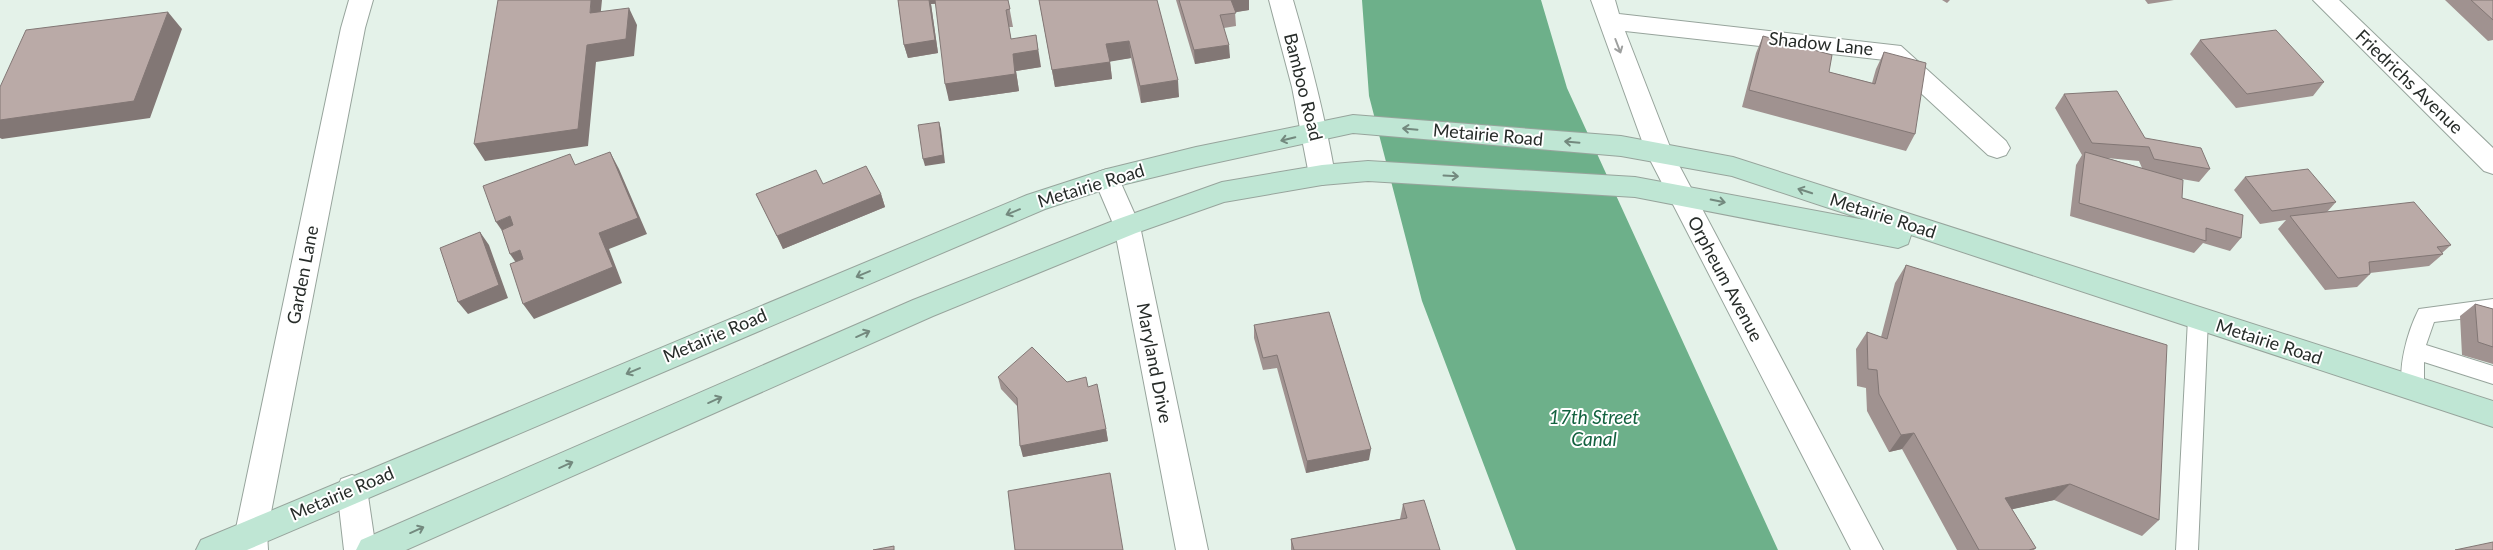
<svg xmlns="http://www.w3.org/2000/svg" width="2493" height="550" font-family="Lato,sans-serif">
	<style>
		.water { fill: #6db08a }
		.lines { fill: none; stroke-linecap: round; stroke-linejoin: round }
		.lane-casing { stroke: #97a49c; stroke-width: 2 }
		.street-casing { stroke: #97a49c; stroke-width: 2 }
		.secondary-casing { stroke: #97a49c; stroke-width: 2 }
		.lane { fill: #fff; fill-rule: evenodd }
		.street { fill: #fff; fill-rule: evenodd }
		.secondary { fill: #bfe6d4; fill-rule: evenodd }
		.wall { fill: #a09290; fill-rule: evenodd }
		.shaded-wall { fill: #827775 }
		.building { fill: #baaaa7; stroke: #827775 }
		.oneway { stroke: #9ea09f }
		.oneway2 { stroke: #73897e }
		.labels { text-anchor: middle; stroke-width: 4; stroke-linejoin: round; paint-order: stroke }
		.street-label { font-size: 18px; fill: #272c29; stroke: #fff }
		.water-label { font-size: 19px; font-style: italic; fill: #12623f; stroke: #fff }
	</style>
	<rect width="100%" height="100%" fill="#e4f2e9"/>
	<path class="water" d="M1362,0H1541L1567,88L1778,550H1516L1422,301L1369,96Z"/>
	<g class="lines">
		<g class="lane-casing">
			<path id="lane" d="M2493,299V315L2434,322L2426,345L2493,366V384L2424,362V389L2421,395L2413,398L2405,395C2395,373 2408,330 2419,309Z
				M2198,311L2205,313L2208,319L2198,550H2176L2188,319L2191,313Z"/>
		</g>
		<g class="street-casing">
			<path id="street" d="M349,0H373L365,28L267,533L268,550H236L235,533L341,28Z
				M1269,0H1293C1310,58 1325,116 1335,175L1331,182L1322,185L1313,182L1309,175L1292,87Z
				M1591,0H1615L1619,14L1901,46L2006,141L2010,148L2006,155L1997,158L1988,155L1885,60L1625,31L1672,152L1883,550H1851L1646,152Z
				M2313,0H2339L2493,148V174L2484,171Z
				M1107,169L1116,172L1140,226L1208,550H1176L1114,226L1094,179L1098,172Z
				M352,475L363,479L367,489L376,550H344L337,489L341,479Z"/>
		</g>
		<g class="secondary-casing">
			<path id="secondary" d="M1353,115L1621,136L1733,157L2493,401V427L1911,235L1908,244L1898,248L1635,197L1368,181L1322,185L1224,202L1136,233L933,316L406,550H356L361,540L913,300L1118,219L1222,182L1322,165L1368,161L1635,177L1865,220L1732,176L1621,156L1353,133L1196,167L1109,188L1045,209L247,550H196L201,540L1027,195L1107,169L1196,147Z"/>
		</g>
		<use href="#lane" class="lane"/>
		<use href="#street" class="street"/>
		<use href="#secondary" class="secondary"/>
	</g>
	<path class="wall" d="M898,0H1008L1013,27H1009L1011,39L1041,67L1016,71L1019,91L949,101L936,4H931L938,53L908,58L904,45Z
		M1039,0H1157L1179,97L1141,103L1131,58L1110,61L1112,79L1055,87Z
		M1176,0H1249V10L1235,12L1236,26L1224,28L1230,58L1195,64Z
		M1942,0H1950L1947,3Z
		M2145,0H2174L2148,4Z
		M2445,0H2493V40L2488,41Z
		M1763,36L1829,72L1872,83L1876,69L1884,52L1915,134L1906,151L1742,107L1756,53Z
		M2200,40L2324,82L2313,96L2236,108L2190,54Z
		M2064,94L2145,138L2210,169L2199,182L2182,179V198L2241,238L2230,251L2203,243L2194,253L2070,216L2076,165L2082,155L2055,108ZM2107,158L2139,161L2142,168Z
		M2245,177L2336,202L2327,212L2451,245L2442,253L2443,254L2429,266L2370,273V274L2357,287L2325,290L2278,229L2286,220L2260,224L2234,190Z
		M823,184L881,194L885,207L783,249L756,194Z
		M1906,265L2159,520L2142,536L2054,500L2012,509L2036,548L2034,550H1957L1902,449L1889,452L1867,411L1866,388L1857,386L1856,349L1867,332L1881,337L1895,283Z
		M2475,304L2493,309V364L2462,355L2460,316Z
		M1254,325L1369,460L1306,473L1277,368L1263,370L1254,338Z
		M998,377L1067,382L1088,387L1106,429L1108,441L1023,457L1018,407L1001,389Z
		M1403,504L1440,550H1291V539L1400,519Z"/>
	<path class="shaded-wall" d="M591,0H602L599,30L590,13Z
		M929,0H939L940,3L931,4L938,53L908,58L904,45Z
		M1231,0H1249V10L1231,13Z
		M629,8L637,25L634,56L596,62L588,146L485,161L474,144Z
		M168,12L182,29L150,118L2,139L0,138V120Z
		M1036,35L1041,67L1016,71L1019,91L949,101L945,84L1014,53Z
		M1129,41L1131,58L1108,62L1106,44Z
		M1229,45L1230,58L1195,64L1194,50Z
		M1110,62L1112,79L1055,87L1052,70Z
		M1178,80L1179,97L1141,103L1140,86Z
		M939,122L941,129L945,163L925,166L923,159Z
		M610,152L619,169L647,234L609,249L622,283L534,319L523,304L599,233Z
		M881,194L885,207L783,249L777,236Z
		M510,216L521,233L507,238L496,222Z
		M480,232L489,245L508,298L468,314L458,302Z
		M520,250L531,267L521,270L510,254Z
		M1106,429L1108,441L1023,457L1020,446Z
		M1914,433L1902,449L1889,452L1901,435Z
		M1371,449L1369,460L1306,473L1307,461Z
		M2070,484L2054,500L1991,514L2005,498Z"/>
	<path class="building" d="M498,0H591L590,13L629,8L626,39L587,45L578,129L474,144Z
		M898,0H929L935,40L904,45Z
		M935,0H1008L1010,9L1006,10L1011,39L1036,35L1038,50L1013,54L1015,74L945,84Z
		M1039,0H1157L1178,80L1140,86L1129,41L1106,44L1110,62L1052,70Z
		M1179,0H1231L1236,13L1220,15L1229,45L1194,50Z
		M2471,0H2493V20Z
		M168,12L134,101L0,120V87L26,30Z
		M2276,30L2324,82L2247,94L2200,40Z
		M1763,36L1832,55L1829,72L1875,84L1884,52L1926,63L1915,134L1749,90Z
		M2117,91L2145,138L2201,148L2210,169L2154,159L2149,147L2092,143L2064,94Z
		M939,122L943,155L923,159L918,125Z
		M610,152L638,218L599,233L613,267L523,304L510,264L523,259L520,250L510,254L502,230L513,225L510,216L496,222L483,186L570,154L575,165Z
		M2085,152L2183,180L2182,198L2243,215L2241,238L2206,228V241L2079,203Z
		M866,166L881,194L777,236L756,194L816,170L823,184Z
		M2308,169L2336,202L2272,211L2245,177Z
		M2414,202L2451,245L2437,247L2443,254L2369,262L2370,274L2338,278L2290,216Z
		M480,232L499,285L458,302L440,248Z
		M1906,265L2167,345L2159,520L2070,484L2005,498L2036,548L2029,550H1979L1914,433L1901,435L1879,394L1877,370L1868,369L1867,332L1887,339Z
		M2475,304L2493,309V347L2478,342Z
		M1329,312L1371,449L1307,461L1277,355L1263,358L1254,325Z
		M1032,347L1067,382L1086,377L1088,387L1097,384L1106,429L1020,446L1017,398L998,377Z
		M1110,473L1123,550H1015L1008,491Z
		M1424,500L1440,550H1294L1291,539L1407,518L1403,504Z
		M2493,542V550H2455Z
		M894,546V550H873Z"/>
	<defs><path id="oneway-shaft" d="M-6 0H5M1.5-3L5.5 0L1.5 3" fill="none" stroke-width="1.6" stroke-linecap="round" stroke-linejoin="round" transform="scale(1.25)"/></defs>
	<use class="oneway" href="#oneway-shaft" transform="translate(1618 46) rotate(69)"/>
	<g class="oneway2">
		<use href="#oneway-shaft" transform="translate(1410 129) rotate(-175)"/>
		<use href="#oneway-shaft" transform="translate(1288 139) rotate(167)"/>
		<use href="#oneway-shaft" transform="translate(1572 142) rotate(-175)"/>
		<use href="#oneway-shaft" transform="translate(1451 176) rotate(3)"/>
		<use href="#oneway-shaft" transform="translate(1805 191) rotate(-162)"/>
		<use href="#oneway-shaft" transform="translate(1718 201) rotate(11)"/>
		<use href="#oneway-shaft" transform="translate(1013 212) rotate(158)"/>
		<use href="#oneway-shaft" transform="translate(863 274) rotate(157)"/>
		<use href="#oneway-shaft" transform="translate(863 334) rotate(-24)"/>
		<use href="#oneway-shaft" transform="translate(633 371) rotate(157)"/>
		<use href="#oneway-shaft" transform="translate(715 400) rotate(-24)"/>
		<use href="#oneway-shaft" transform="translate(566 465) rotate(-24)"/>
		<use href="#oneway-shaft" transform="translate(417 530) rotate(-24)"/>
	</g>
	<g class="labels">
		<g class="street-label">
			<text transform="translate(1821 44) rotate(6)" y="6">Shadow Lane</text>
			<text transform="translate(2409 82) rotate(44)" y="6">Friedrichs Avenue</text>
			<text transform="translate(1303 87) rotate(76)" y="6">Bamboo Road</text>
			<text transform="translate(1488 135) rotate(5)" y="6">Metairie Road</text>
			<text transform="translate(1091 186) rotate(-17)" y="6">Metairie Road</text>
			<text transform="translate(1883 216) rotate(18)" y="6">Metairie Road</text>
			<text transform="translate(303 275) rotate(-79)" y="6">Garden Lane</text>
			<text transform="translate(1725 279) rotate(62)" y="6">Orpheum Avenue</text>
			<text transform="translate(715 336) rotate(-23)" y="6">Metairie Road</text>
			<text transform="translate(2269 342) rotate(18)" y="6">Metairie Road</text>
			<text transform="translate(1154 363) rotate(79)" y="6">Maryland Drive</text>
			<text transform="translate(342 494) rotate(-23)" y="6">Metairie Road</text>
		</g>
		<g class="water-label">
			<text x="1594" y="424">17th Street<tspan x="1594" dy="22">Canal</tspan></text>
		</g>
	</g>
</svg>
